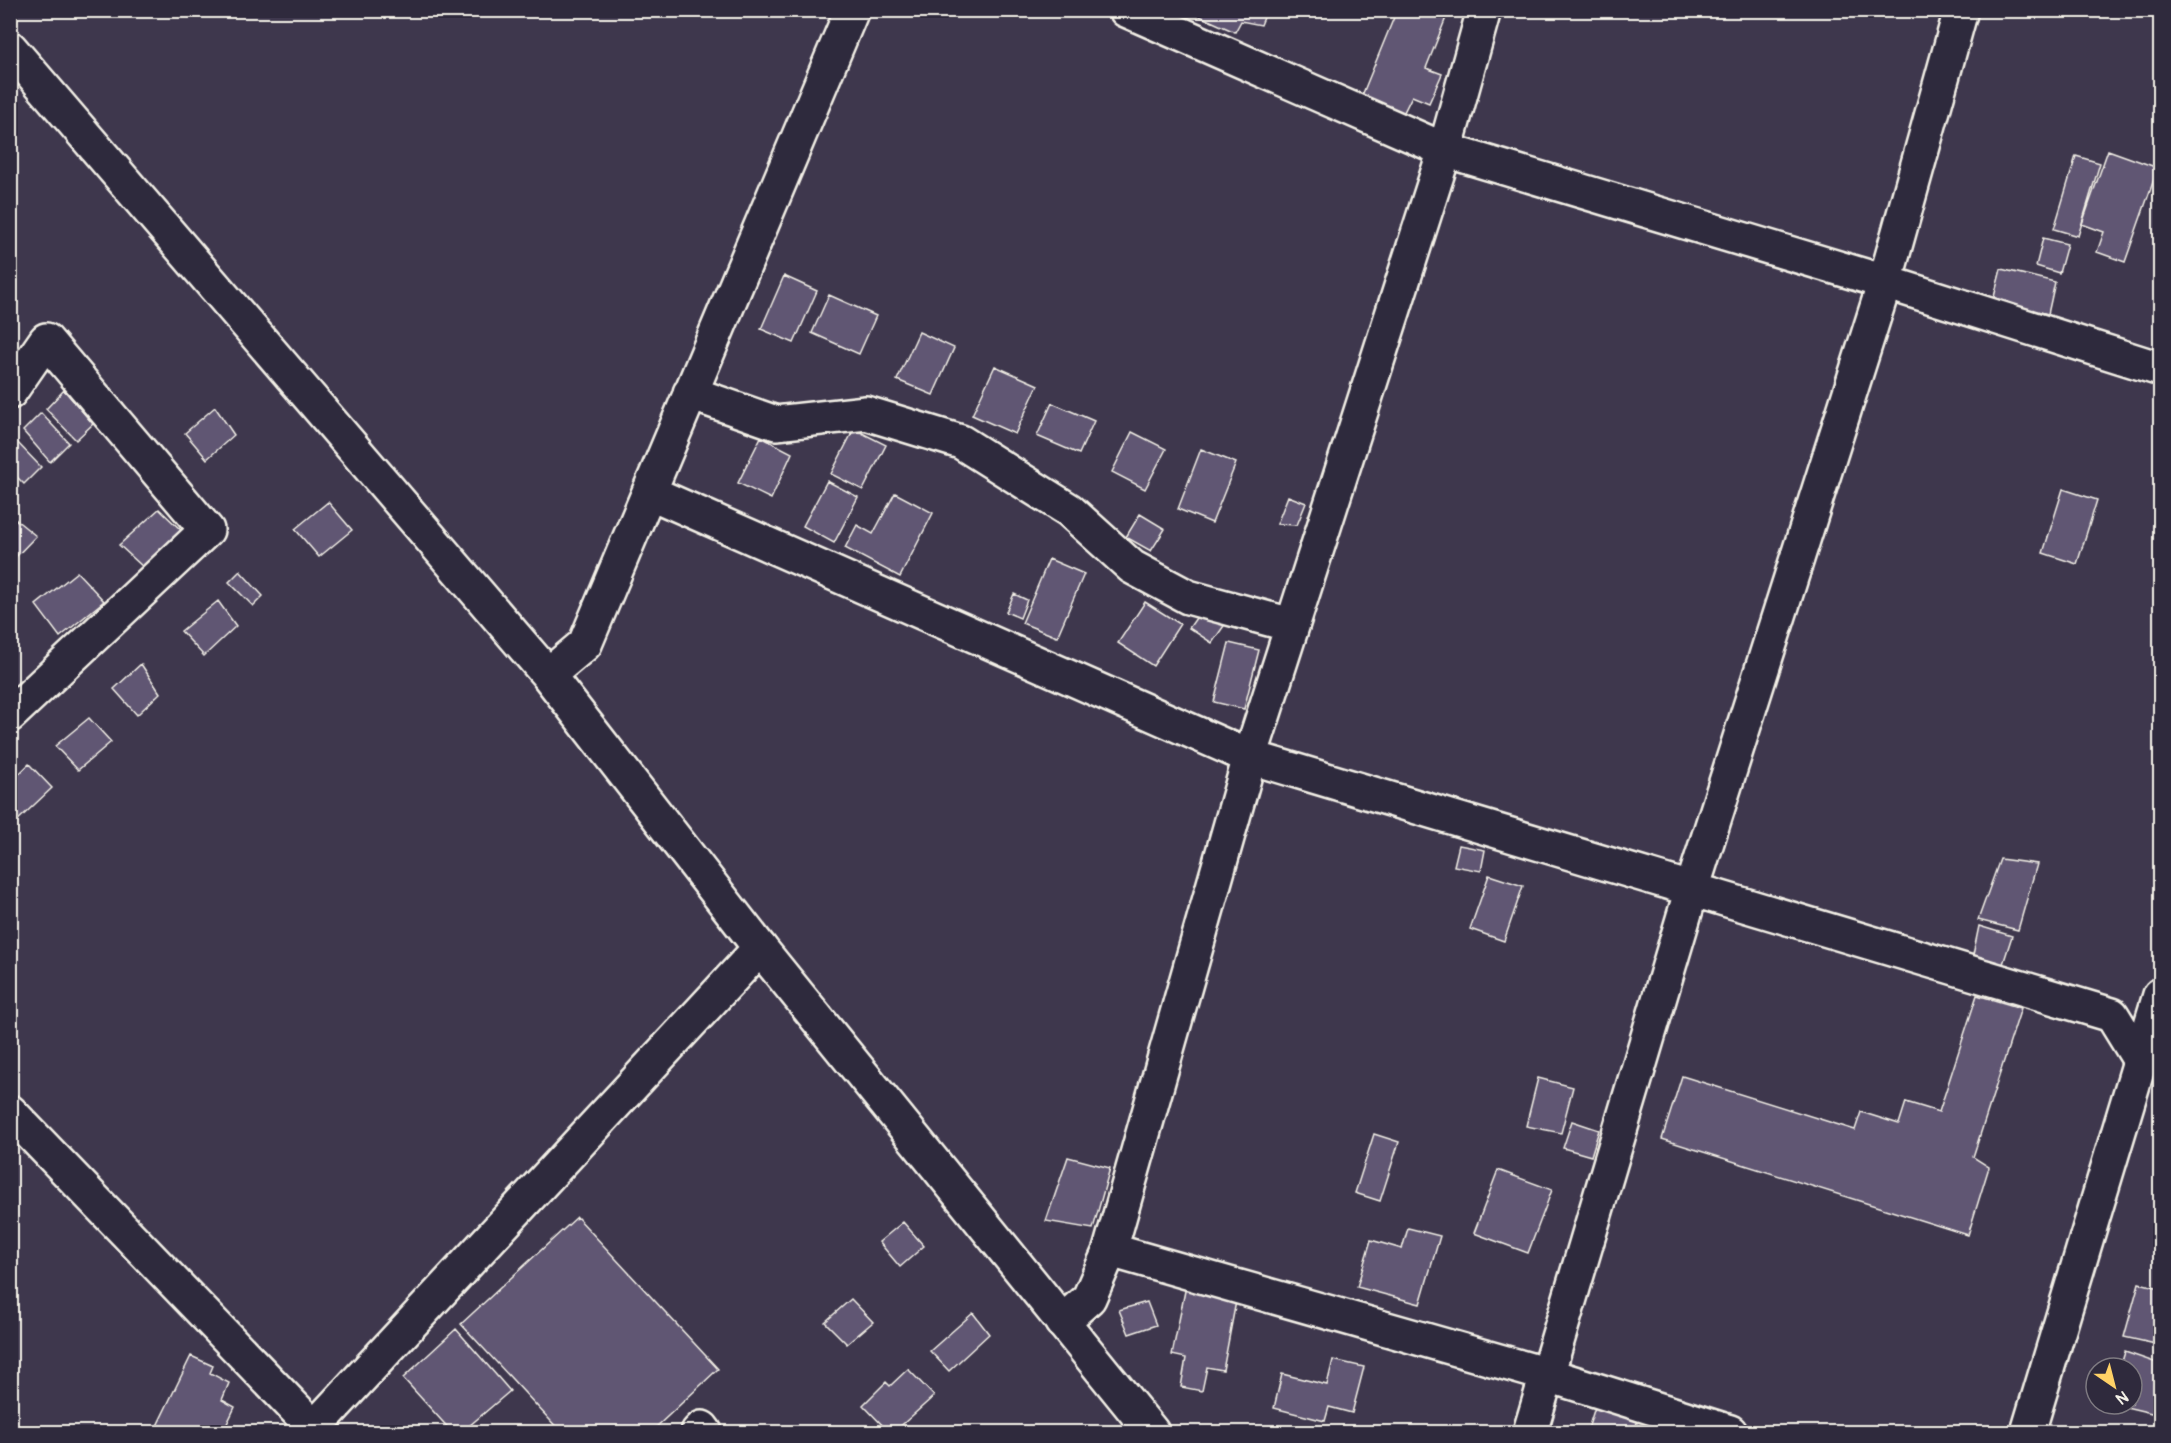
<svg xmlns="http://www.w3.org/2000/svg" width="2171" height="1443" font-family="Pangolin,sans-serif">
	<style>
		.building { fill: #605673; stroke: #f4f1e8; stroke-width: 1.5 }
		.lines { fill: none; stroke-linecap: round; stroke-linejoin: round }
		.minor-casing { stroke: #f4f1e8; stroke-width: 38 }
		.tertiary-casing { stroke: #f4f1e8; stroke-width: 38 }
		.minor { stroke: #2f2a3d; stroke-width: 33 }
		.tertiary { stroke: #2f2a3d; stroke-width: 33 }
	</style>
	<rect width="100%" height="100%" fill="#3e374d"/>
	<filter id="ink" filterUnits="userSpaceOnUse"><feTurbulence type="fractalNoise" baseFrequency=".0167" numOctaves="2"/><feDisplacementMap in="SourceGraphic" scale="12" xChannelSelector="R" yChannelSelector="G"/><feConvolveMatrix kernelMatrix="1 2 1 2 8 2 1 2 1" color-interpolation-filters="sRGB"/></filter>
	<g filter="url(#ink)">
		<path class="building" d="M1186,10H1267L1261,25L1241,21L1235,32Z
			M1397,10H1449L1426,68L1442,74L1429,103L1412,96L1402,116L1361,98Z
			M2108,150L2158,168L2125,262L2097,252L2104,232L2082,224Z
			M2076,156L2100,163L2078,236L2054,229Z
			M2043,238L2067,244L2059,273L2036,266Z
			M2001,269L2055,282L2048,314L1993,301Z
			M784,276L817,291L794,343L761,329Z
			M829,295L876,316L859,354L812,333Z
			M919,332L954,348L933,395L897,380Z
			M995,366L1038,385L1015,434L972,415Z
			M64,390L93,424L76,440L46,409Z
			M1052,403L1094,421L1079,454L1037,436Z
			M215,407L234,435L207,459L185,433Z
			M41,413L69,443L50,462L23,431Z
			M854,429L886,445L863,490L831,474Z
			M1132,432L1166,449L1145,489L1112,472Z
			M761,437L792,453L771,499L738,483Z
			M14,439L41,467L24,484L10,470V443Z
			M1201,449L1236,463L1212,523L1178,509Z
			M827,481L858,497L834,543L803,526Z
			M2063,489L2097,500L2077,564L2043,553Z
			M895,493L933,513L900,577L845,548L857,525L873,534Z
			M1288,496L1306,503L1297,525L1277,524Z
			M328,502L352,530L319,557L295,529Z
			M159,509L183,532L143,567L119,545Z
			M1140,514L1165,529L1151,551L1126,537Z
			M10,515L36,536L10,563Z
			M1049,559L1084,574L1057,637L1022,623Z
			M240,571L263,596L253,606L229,582Z
			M77,572L104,601L60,637L36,605Z
			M1014,594L1027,600L1020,618L1006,612Z
			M218,601L236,626L204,656L181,631Z
			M1145,602L1180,624L1153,666L1118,643Z
			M1203,608L1226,623L1212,643L1189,628Z
			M1229,643L1259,650L1244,709L1214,702Z
			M141,664L160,693L137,715L114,689Z
			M89,718L111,742L78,770L55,746Z
			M29,764L52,788L16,822L10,816V788L14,785L11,782Z
			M1459,845L1485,850L1481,871L1454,866Z
			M2000,859L2037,864L2018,930L1978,920Z
			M1489,875L1523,886L1504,941L1470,929Z
			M1979,926L2012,936L2003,964L1973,955Z
			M1977,995L2021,1008L1973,1157L1989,1167L1968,1235L1662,1139L1682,1076L1855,1130L1861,1112L1899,1124L1906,1102L1939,1112Z
			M1538,1078L1573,1087L1561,1133L1526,1126Z
			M1572,1121L1599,1130L1591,1156L1563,1148Z
			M1374,1134L1399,1142L1380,1201L1355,1193Z
			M1068,1157L1110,1168L1093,1229L1046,1221Z
			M1498,1170L1552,1190L1528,1253L1474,1233Z
			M577,1217L718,1369L651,1432H561L461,1324Z
			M903,1222L924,1246L900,1267L879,1242Z
			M1408,1228L1440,1236L1420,1304L1357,1287L1371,1240L1402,1249Z
			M2139,1283L2160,1288V1345L2124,1337Z
			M1186,1286L1237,1296L1223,1370L1207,1367L1202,1391L1181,1387L1186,1358L1172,1355Z
			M851,1299L873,1322L847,1344L825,1322Z
			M1147,1302L1156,1325L1129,1334L1119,1310Z
			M973,1313L989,1334L949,1371L930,1351Z
			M456,1329L510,1391L462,1432H452L403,1378Z
			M2125,1352L2160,1364V1415L2126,1407L2127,1404H2132L2133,1384L2132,1368H2120Z
			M191,1356L213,1366L210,1373L229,1383L222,1400L235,1407L223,1432H154Z
			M1333,1360L1364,1367L1352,1413L1329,1407L1325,1421L1274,1408L1282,1374L1327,1385Z
			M908,1369L934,1396L894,1432H889L863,1405L886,1382L890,1386Z
			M1596,1404L1639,1417L1634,1432H1587Z"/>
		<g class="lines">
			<g class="minor-casing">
				<path id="minor" d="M1126,10L1445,150L1885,282L2160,369
					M10,48L548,675L760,948L314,1428
					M10,392L46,340L207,530L10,715
					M690,393L776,423L866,413L961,442L1069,510L1132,567L1188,597L1291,625
					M649,492L1250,757L2112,1015L2141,1062
					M548,675L585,644L852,10
					M10,1112L318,1432
					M1110,1250L1548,1375L1730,1432
					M1062,1322L1089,1298L1110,1250L1250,757L1445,150L1484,10
					M698,1432L702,1428L705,1432
					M1530,1432L1692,889L1885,282L1961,10"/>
			</g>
			<g class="tertiary-casing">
				<path id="tertiary" d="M760,948L1152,1432
					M2028,1432L2160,995"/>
			</g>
			<use href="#minor" class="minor"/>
			<use href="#tertiary" class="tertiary"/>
		</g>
	</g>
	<rect width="2171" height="1443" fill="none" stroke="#2f2a3d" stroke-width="36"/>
	<rect x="18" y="18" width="2135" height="1407" fill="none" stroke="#f4f1e8" stroke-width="2" filter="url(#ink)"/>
	<g transform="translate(2114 1386) rotate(145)"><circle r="28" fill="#2f2a3d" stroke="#7e7a81" stroke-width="1.5"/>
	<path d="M0-4.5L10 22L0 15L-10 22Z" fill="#ffd166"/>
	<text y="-9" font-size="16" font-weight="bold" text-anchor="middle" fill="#f4f1e8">N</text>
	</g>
</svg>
